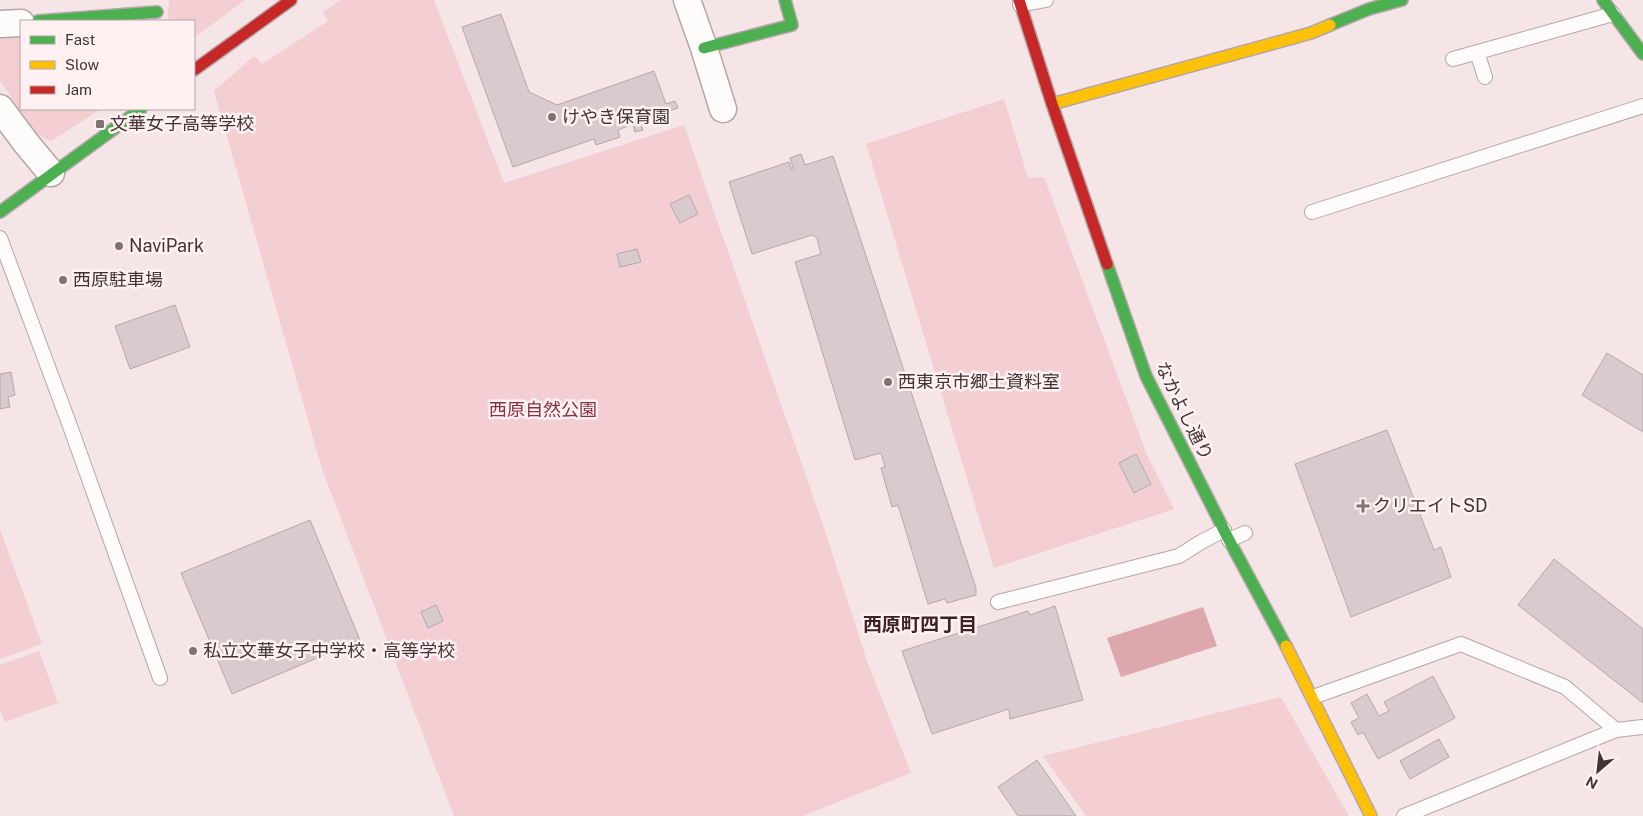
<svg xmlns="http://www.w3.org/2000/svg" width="1643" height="816" font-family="'Public Sans','Noto Sans JP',sans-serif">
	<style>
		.green { fill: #f3ced3 }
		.water { fill: #dca7ad }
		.building { fill: #d9cbcd; stroke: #b5a8aa }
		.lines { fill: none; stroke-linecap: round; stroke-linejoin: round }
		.lane-casing { stroke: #b4a7a8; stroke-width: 16 }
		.street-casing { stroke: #b4a7a8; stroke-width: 29 }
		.fast-casing { stroke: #b4a7a8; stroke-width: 14 }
		.slow-casing { stroke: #b4a7a8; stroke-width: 14 }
		.jam-casing { stroke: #b4a7a8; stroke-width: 14 }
		.lane { stroke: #fefbfb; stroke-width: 14 }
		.street { stroke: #fefbfb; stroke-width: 26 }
		.fast { stroke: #4caf50; stroke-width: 11 }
		.slow { stroke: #ffc107; stroke-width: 11 }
		.jam { stroke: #c62828; stroke-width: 11 }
		.poi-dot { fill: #807273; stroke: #fff0f2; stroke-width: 2 }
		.labels { text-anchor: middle; stroke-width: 5; stroke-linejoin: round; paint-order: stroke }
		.poi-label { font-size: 18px; fill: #413435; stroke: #fff0f2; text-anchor: start }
		.park-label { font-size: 18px; fill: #863142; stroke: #fff0f2 }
		.street-label { font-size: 18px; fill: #413435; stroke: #fff0f2 }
		.neighbourhood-label { font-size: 19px; font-weight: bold; fill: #3b2225; stroke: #fff0f2 }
	</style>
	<rect width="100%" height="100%" fill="#f5e5e7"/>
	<path class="green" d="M169,0H245L194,38V21H170L168,17Z
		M341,0H434L504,183L684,125L823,525L867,661L911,773L803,816H454L322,469L214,91L254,56L262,64L328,21L323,12Z
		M21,31V109H101L51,141L36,134L0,81V33Z
		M1004,99L1028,178L1044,177L1147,455L1174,509L994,568L866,144Z
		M0,529L42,644L0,659Z
		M39,651L58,703L5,722L0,709V665Z
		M1281,697L1349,816H1086L1043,756Z"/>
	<path class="water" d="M1203,607L1217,646L1121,677L1107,638Z"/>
	<path class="building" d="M501,14L529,92L557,105L654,71L666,104L675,101L678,108L640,121L643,130L635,132L633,124L618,130L620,137L596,145L594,139L513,167L462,27Z
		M801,154L805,165L833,156L976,588V595L947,603L945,599L928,604L898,505L892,507L881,468L885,467L881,453L855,460L795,262L821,254L817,238L812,235L752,254L729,182L789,162L792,170H794L790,158Z
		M689,195L698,214L680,223L670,204Z
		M637,249L641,262L620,267L617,254Z
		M175,305L190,347L130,369L115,326Z
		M1607,353L1643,375V432L1582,395Z
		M11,372L15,395L8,397L10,407L0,409V374Z
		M1387,430L1434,550L1441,547L1451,577L1351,617L1295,464Z
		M1136,454L1151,484L1134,493L1119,463Z
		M310,520L360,640L232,694L181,573Z
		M1554,559L1643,629V703L1518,605Z
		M436,605L443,621L428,628L421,612Z
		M1055,606L1083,700L1010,719L1009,709L932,734L902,651L1028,611L1030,615Z
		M1433,676L1455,718L1378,759L1363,732L1358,735L1351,722L1359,718L1351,703L1367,694L1379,716L1389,711L1384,702Z
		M1439,739L1449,757L1410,779L1400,761Z
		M1037,760L1076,816H1018L998,787Z"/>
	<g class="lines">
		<g class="lane-casing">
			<path id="lane" d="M1020,5L1046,0
				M1477,52L1485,77
				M1453,59L1613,14
				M1312,212L1643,106
				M0,238L70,426L160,678
				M1229,540L1245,533
				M998,602L1179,556L1201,542L1224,530
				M1313,697L1461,644L1565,687L1616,730
				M1404,816L1616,730L1643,727"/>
		</g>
		<g class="street-casing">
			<path id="street" d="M687,0L704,48L723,109
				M0,24L21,23
				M0,108L26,143L51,173"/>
		</g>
		<g class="fast-casing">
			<path id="fast" d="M1603,0L1643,54
				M38,21L157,12
				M1330,25L1369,9L1402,0
				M704,48L792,25L785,0
				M0,212L141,109
				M1107,264L1146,376L1229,540L1286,646"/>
		</g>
		<g class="slow-casing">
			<path id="slow" d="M1052,104L1311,33L1330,25
				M1286,646L1371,816"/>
		</g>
		<g class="jam-casing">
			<path id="jam" d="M1019,0L1052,104L1107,264
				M194,70L291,0"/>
		</g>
		<use href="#lane" class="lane"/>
		<use href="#street" class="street"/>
		<use href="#fast" class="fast"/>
		<use href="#slow" class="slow"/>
		<use href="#jam" class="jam"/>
	</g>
	<g class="poi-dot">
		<circle cx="552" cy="117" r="5"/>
		<rect x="95" y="119" width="10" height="10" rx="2.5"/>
		<circle cx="119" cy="246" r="5"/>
		<circle cx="63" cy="280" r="5"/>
		<circle cx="888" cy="382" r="5"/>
		<path d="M1360.5 498.5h5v5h5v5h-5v5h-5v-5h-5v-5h5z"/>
		<circle cx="193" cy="651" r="5"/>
	</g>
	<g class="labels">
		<g class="poi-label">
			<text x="562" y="123">けやき保育園</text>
			<text x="110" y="130">文華女子高等学校</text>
			<text x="129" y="252">NaviPark</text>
			<text x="73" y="286">西原駐車場</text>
			<text x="898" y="388">西東京市郷土資料室</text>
			<text x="1373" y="512">クリエイトSD</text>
			<text x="203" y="657">私立文華女子中学校・高等学校</text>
		</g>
		<g class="park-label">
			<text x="543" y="416">西原自然公園</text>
		</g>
		<g class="street-label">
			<text transform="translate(1184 411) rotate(64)" y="6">なかよし通り</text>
		</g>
		<g class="neighbourhood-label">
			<text x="920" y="631">西原町四丁目</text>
		</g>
	</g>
	<rect x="20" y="20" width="175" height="90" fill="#fff0f2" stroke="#b3a5a6"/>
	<rect x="30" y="36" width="25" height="8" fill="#4caf50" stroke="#b3a5a6"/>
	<text x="65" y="45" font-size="15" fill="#413435">Fast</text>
	<rect x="30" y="61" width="25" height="8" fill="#ffc107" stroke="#b3a5a6"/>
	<text x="65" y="70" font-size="15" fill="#413435">Slow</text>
	<rect x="30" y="86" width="25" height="8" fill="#c62828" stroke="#b3a5a6"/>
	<text x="65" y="95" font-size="15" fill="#413435">Jam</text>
	<g transform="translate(1598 771) rotate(208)" stroke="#fff0f2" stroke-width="4" paint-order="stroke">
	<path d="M0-4L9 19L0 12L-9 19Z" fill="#413435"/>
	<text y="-8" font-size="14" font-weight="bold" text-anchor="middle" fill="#413435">N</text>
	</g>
</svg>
